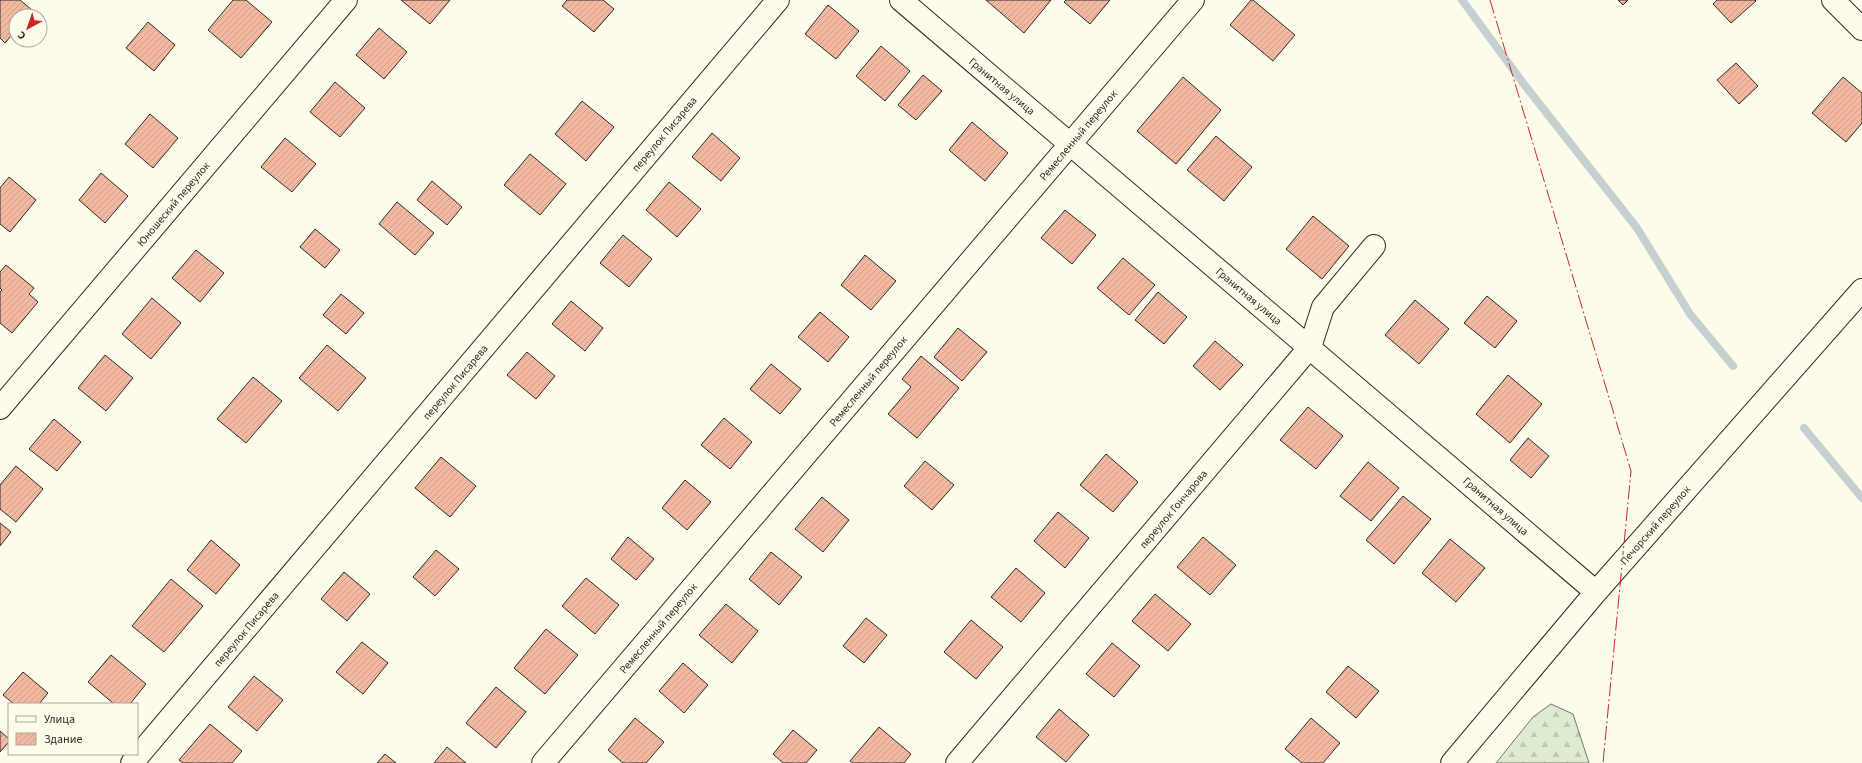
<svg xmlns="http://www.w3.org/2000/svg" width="1862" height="763" font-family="'Source Sans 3',sans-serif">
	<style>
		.forest { fill: url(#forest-firs); stroke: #74746e }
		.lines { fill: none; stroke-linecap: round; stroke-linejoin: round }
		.stream { stroke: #c7d0d0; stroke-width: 8 }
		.building { fill: url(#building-hatch); stroke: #2b2b2b }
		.minor-casing { stroke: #2b2b2b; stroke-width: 24 }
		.minor { stroke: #fdfbea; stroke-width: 22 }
		.power { stroke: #c62828; stroke-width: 1; stroke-dasharray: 14 3 2 3; stroke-linecap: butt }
		.labels { text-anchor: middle; stroke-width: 3; stroke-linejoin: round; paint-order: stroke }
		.street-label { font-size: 11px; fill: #2b2b2b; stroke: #fdfbea }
	</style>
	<defs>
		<pattern id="forest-firs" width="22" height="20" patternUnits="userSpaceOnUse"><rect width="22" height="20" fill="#deebd1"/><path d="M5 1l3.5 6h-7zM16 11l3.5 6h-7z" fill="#bfcab4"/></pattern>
		<pattern id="building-hatch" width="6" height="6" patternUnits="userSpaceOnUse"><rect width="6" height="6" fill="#f2b8a0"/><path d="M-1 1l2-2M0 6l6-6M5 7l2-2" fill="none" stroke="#d09e8a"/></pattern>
	</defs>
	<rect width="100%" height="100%" fill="#fdfbea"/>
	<path class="forest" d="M1551,704L1573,714L1589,763H1496L1533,717Z"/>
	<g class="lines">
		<path class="stream" d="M1462,0L1523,83L1637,228L1690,314L1733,366
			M1804,428L1862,498"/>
	</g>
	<path class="building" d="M0,0H20L32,10L27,16H16V30L5,43L0,38Z
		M233,0H246L272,22L241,58L208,30Z
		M401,0H450L430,24Z
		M567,0H603L614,9L594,32L562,6Z
		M986,0H1051L1024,33Z
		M1066,0H1110L1090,24L1064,2Z
		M1251,0H1253L1295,35L1273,61L1230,25Z
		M1618,0H1628L1623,5Z
		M1717,0H1755L1756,1L1731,23L1713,4Z
		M828,5L859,31L836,59L805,34Z
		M148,22L175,45L154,71L126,48Z
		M379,28L407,52L384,79L356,55Z
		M881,46L910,71L885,101L856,76Z
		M1736,63L1758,86L1739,104L1717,80Z
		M923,75L942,91L916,120L898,105Z
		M1183,77L1221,110L1176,164L1137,131Z
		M1843,77L1862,93V123L1846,142L1812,113Z
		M335,82L365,108L340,137L310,112Z
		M582,101L614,127L586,161L555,134Z
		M150,114L178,138L153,168L125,144Z
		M972,122L1008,153L985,181L949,150Z
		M712,133L740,158L721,181L692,157Z
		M1216,136L1252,167L1224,201L1187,170Z
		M285,138L316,164L292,192L261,167Z
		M530,154L566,184L540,215L504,185Z
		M101,173L128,196L105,223L79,200Z
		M9,177L36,200L10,232L0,224V188Z
		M432,181L462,207L447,225L417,200Z
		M669,182L701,209L677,237L646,210Z
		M397,202L434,233L415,255L379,224Z
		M1065,210L1096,235L1072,264L1041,238Z
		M1313,216L1349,246L1322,279L1286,249Z
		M315,229L340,250L325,268L300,247Z
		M623,235L652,259L629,287L600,263Z
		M196,250L224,273L200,302L172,278Z
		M865,255L896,281L871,310L841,285Z
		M1123,258L1155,285L1129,315L1097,288Z
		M6,265L34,288L29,294L38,302L12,333L0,323V292L2,290L0,288V272Z
		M1158,292L1187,317L1164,344L1135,320Z
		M341,294L364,313L346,334L323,315Z
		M1487,296L1517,321L1495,348L1464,323Z
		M152,298L181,323L151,359L122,334Z
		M1415,300L1449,329L1419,364L1385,335Z
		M571,301L603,328L585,351L552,324Z
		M820,312L849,337L828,362L798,337Z
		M958,328L987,352L962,381L934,357Z
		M1215,341L1243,365L1220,390L1193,366Z
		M327,345L366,378L338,411L299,378Z
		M527,352L555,376L536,399L507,375Z
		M105,355L133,378L106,411L78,388Z
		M921,356L959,388L917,438L888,414L911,387L902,379Z
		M771,364L801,389L780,414L750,389Z
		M1508,375L1542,404L1510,443L1476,414Z
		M253,377L282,401L246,443L217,419Z
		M1308,407L1343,436L1316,469L1280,440Z
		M724,418L752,442L730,469L701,445Z
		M54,419L81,442L57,471L29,449Z
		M1528,438L1549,456L1531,478L1510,460Z
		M1106,454L1138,482L1113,512L1080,485Z
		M441,457L476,486L450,517L415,488Z
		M925,461L954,485L932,510L904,486Z
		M1368,462L1399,488L1371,521L1340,496Z
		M16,466L43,489L16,522L0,509V485Z
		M685,480L711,502L687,530L662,508Z
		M1403,496L1431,519L1394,564L1366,540Z
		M822,497L849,520L823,552L795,529Z
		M1058,512L1089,538L1065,568L1034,541Z
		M0,523L11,532L0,546Z
		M628,537L654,559L636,580L611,559Z
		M1203,537L1236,565L1210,595L1177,567Z
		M1450,539L1485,568L1456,602L1422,573Z
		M211,540L240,565L216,594L187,570Z
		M436,550L459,569L435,596L413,577Z
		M771,552L802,577L779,605L749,579Z
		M1016,568L1045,593L1021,622L991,597Z
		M344,572L370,594L347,621L321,599Z
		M586,578L619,605L595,634L562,606Z
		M171,579L203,606L164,652L132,626Z
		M1155,594L1191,624L1168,651L1132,621Z
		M726,604L758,631L732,663L699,635Z
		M866,618L887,635L864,663L843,646Z
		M971,620L1003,647L976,679L944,652Z
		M546,629L578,655L545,694L514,668Z
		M362,642L388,663L363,694L336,672Z
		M1112,643L1140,666L1114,697L1086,674Z
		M111,655L146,684L130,704H114L88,682Z
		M683,663L708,685L684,713L659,691Z
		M1348,666L1379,691L1356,718L1326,692Z
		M23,672L48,693L39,704H14L3,695Z
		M254,676L283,700L257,731L228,707Z
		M496,687L526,712L496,748L466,723Z
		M1059,709L1089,735L1066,762L1036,737Z
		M635,718L664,742L646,763H623L608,750Z
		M1311,718L1340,743L1323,763H1302L1285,749Z
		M210,724L242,751L232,763H183L179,760Z
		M879,727L911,754L904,763H853L850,761Z
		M793,730L817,750L806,763H783L773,754Z
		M0,731L9,739V742L0,752Z
		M447,747L466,763H434Z
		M385,754L396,763H377Z"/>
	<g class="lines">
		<g class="minor-casing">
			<path id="minor" d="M901,0L1596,592
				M1833,0L1862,29
				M0,408L346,0
				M132,763L778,0
				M543,763L1193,0
				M957,763L1310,347L1323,307L1374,246
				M1452,763L1596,592L1862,290"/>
		</g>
		<use href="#minor" class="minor"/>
		<path class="power" d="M1490,0L1631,471L1603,763"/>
	</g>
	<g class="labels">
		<g class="street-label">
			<text transform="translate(1002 86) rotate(40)" y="4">Гранитная улица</text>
			<text transform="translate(664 134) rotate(-50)" y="4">переулок Писарева</text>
			<text transform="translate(1078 135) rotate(-50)" y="4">Ремесленный переулок</text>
			<text transform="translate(173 204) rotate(-50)" y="4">Юношеский переулок</text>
			<text transform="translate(1249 296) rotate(40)" y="4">Гранитная улица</text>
			<text transform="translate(868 381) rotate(-50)" y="4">Ремесленный переулок</text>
			<text transform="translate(455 382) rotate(-50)" y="4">переулок Писарева</text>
			<text transform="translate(1496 506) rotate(41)" y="4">Гранитная улица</text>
			<text transform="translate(1173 509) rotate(-50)" y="4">переулок Гончарова</text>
			<text transform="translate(1655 525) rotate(-49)" y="4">Печорский переулок</text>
			<text transform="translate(658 628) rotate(-50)" y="4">Ремесленный переулок</text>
			<text transform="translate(246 629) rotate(-50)" y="4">переулок Писарева</text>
		</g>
	</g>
	<rect x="8" y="703" width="130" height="52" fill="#fdfbea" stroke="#a9a89e"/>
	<rect x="16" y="716" width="20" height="6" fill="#fdfbea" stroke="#a9a89e"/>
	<text x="44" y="723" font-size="12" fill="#2b2b2b">Улица</text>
	<rect x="16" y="733" width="20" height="12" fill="url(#building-hatch)" stroke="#a9a89e"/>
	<text x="44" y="743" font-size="12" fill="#2b2b2b">Здание</text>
	<g transform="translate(28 28) rotate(220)"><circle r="19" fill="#fdfbea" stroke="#a9a89e"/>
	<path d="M0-3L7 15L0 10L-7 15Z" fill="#c62828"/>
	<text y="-6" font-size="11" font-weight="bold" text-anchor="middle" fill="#2b2b2b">С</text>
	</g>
</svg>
